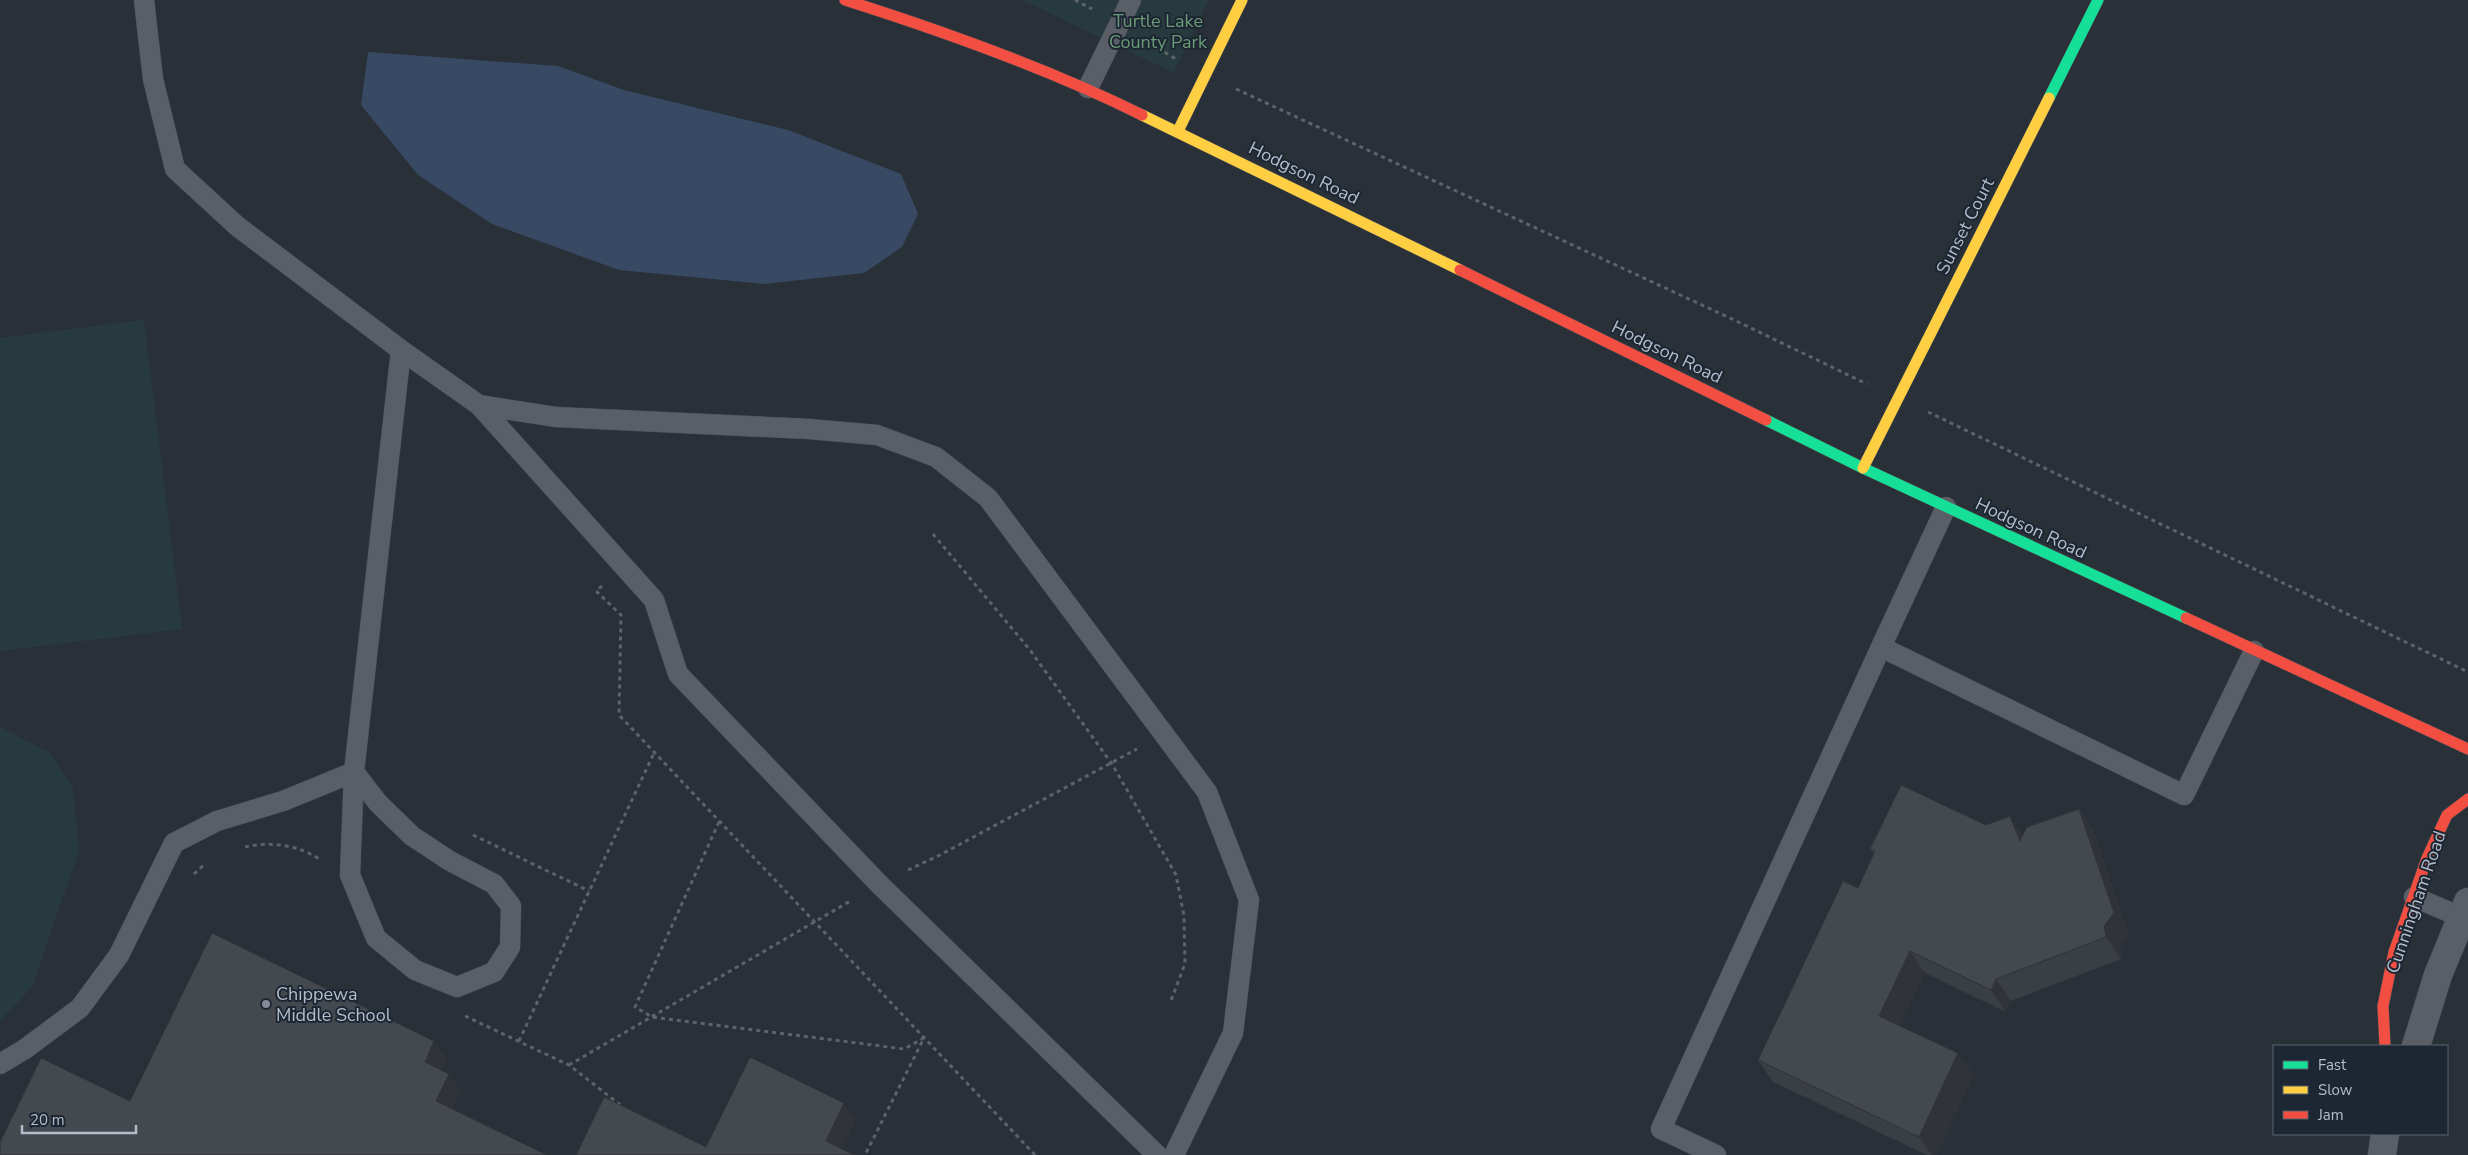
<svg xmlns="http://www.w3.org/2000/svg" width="2468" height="1155" font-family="'Nunito Sans',sans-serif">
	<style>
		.green { fill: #273a3e }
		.water { fill: #384963 }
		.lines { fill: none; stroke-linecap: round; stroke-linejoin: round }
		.lane-casing { stroke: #484c53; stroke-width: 21 }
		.street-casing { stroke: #484c53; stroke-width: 29 }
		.fast-casing { stroke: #484c53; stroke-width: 12 }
		.slow-casing { stroke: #484c53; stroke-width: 12 }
		.jam-casing { stroke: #484c53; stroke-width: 12 }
		.path { stroke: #5d636a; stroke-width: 3; stroke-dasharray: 4 4; stroke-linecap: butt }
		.lane { stroke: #5a5e66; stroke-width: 20 }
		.street { stroke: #5a5e66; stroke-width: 28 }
		.fast { stroke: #16e098; stroke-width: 11 }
		.slow { stroke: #ffcf43; stroke-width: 11 }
		.jam { stroke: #f24e42; stroke-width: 11 }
		.wall { fill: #3a3f45 }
		.shaded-wall { fill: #303338 }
		.building { fill: #444950; stroke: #303338 }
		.poi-dot { fill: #848b96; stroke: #1d2633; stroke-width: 2 }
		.labels { text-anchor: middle; stroke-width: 4; stroke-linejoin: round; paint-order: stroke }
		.park-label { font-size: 18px; fill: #6b9a76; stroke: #1d2633 }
		.street-label { font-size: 18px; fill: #b4bcc9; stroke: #1d2633 }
		.poi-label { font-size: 18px; fill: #b4bcc9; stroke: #1d2633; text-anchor: start }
	</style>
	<rect width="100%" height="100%" fill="#2a3038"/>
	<path class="green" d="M1022,0H1209L1174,73Z
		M144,320L182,629L0,651V338Z
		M0,727L49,752L73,788L79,851L32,987L0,1021Z"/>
	<path class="water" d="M368,52L558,66L624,90L788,130L901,174L918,214L902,247L864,273L764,284L619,270L492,224L418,175L361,105Z"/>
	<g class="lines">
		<g class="lane-casing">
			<path id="lane" d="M144,0L153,79L175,169L237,226L401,350L479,405L654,600L678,674L879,884L1157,1155
				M1088,88L1131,0
				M479,405L556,417L809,429L877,435L936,457L988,498L1207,792L1249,900L1233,1033L1174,1155
				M1946,507L1881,647L2184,795L2254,651
				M354,772L378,803L412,836L450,861L494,884L511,906L510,947L494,972L457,987L415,970L376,938L350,875L354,772L401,350
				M2414,897L2461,917
				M0,1064L25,1049L80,1008L119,955L174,843L217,821L283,801L354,772
				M1716,1155L1661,1129L1881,647"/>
		</g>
		<g class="street-casing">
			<path id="street" d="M2416,1046L2438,975L2468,902
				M2382,1155L2385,1134"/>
		</g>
		<g class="fast-casing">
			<path id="fast" d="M2049,98L2098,0
				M1766,420L1863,468L2186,618"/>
		</g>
		<g class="slow-casing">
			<path id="slow" d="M1142,115L1460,270
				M1178,131L1242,0
				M1863,468L2049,98"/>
		</g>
		<g class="jam-casing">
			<path id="jam" d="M845,0C946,32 1047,68 1142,115
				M1460,270L1766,420
				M2186,618L2468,749
				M2385,1046L2383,1006L2394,952L2427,858L2447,815L2468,799"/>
		</g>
		<path class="path" d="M1075,0L1092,9
			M1144,40L1176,59
			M1236,89L1730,318L1867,384
			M1928,412L2468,672
			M933,534L1030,650L1112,764L1176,875L1184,916L1185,964L1170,1003
			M602,586L596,591L621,615L619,715L1035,1155
			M719,822L635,1007L652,1017L904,1049L924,1038L865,1155
			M473,835L589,891
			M245,847C269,841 301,845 320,860
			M908,870L940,855L1137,749
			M194,874L206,863
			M465,1016L569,1065L623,1107
			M519,1041L654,753
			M569,1065L852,900"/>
		<use href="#lane" class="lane"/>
		<use href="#street" class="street"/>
		<use href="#fast" class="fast"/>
		<use href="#slow" class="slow"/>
		<use href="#jam" class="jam"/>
	</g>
	<path class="wall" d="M2079,809L2094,831L2129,935L2120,948L2121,959L2011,1001L2006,1012L1925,973L1900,1026L1974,1075L1936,1155H1927L1773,1082L1758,1060L1858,888L1874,854L1870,849L1986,825L2023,835Z"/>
	<path class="shaded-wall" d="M2079,809L2094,831L2129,935L2120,948L2121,959L2106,937Z
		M2010,816L2025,838L2020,841Z
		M1910,951L1925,973L1895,1038L1879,1016Z
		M1996,979L2011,1001L2006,1012L1991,990Z
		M434,1041L447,1059L437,1079L425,1062Z
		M1958,1053L1974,1075L1936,1155H1932L1919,1137Z
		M449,1074L461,1091L448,1118L436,1101Z
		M844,1103L856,1121L839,1155L826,1141Z"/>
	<path class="building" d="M1901,785L1986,825L2010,816L2020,841L2027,827L2079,809L2114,913L2104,926L2106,937L1996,979L1991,990L1910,951L1879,1016L1958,1053L1919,1137L1758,1060L1843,881L1858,888L1875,851L1870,849Z
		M212,933L434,1041L425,1062L449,1074L436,1101L547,1155H0V1142L41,1058L130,1101Z
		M750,1057L844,1103L826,1141L854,1155H576L604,1097L706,1147Z"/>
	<circle class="poi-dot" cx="266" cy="1004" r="5"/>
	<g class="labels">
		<g class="park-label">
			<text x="1158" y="27">Turtle Lake<tspan x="1158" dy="21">County Park</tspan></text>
		</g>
		<g class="street-label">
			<text transform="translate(1304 173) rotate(26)" y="6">Hodgson Road</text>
			<text transform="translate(1965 226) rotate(-63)" y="6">Sunset Court</text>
			<text transform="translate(1667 352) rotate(26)" y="6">Hodgson Road</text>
			<text transform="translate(2031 528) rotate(25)" y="6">Hodgson Road</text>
			<text transform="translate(2416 902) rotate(-71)" y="6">Cunningham Road</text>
		</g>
		<g class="poi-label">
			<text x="276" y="1000">Chippewa<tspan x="276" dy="21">Middle School</tspan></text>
		</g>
	</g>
	<rect x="2273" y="1045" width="175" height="90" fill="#1d2633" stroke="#59626f"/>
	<rect x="2283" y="1061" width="25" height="8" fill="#16e098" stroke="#59626f"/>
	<text x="2318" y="1070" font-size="15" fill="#b4bcc9">Fast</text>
	<rect x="2283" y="1086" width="25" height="8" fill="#ffcf43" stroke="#59626f"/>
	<text x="2318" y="1095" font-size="15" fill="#b4bcc9">Slow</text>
	<rect x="2283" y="1111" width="25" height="8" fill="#f24e42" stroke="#59626f"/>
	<text x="2318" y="1120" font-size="15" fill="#b4bcc9">Jam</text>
	<path d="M22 1125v8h114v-8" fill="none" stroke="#b4bcc9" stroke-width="2.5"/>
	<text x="30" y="1125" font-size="15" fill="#b4bcc9" stroke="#1d2633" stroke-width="4" paint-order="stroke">20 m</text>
</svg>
